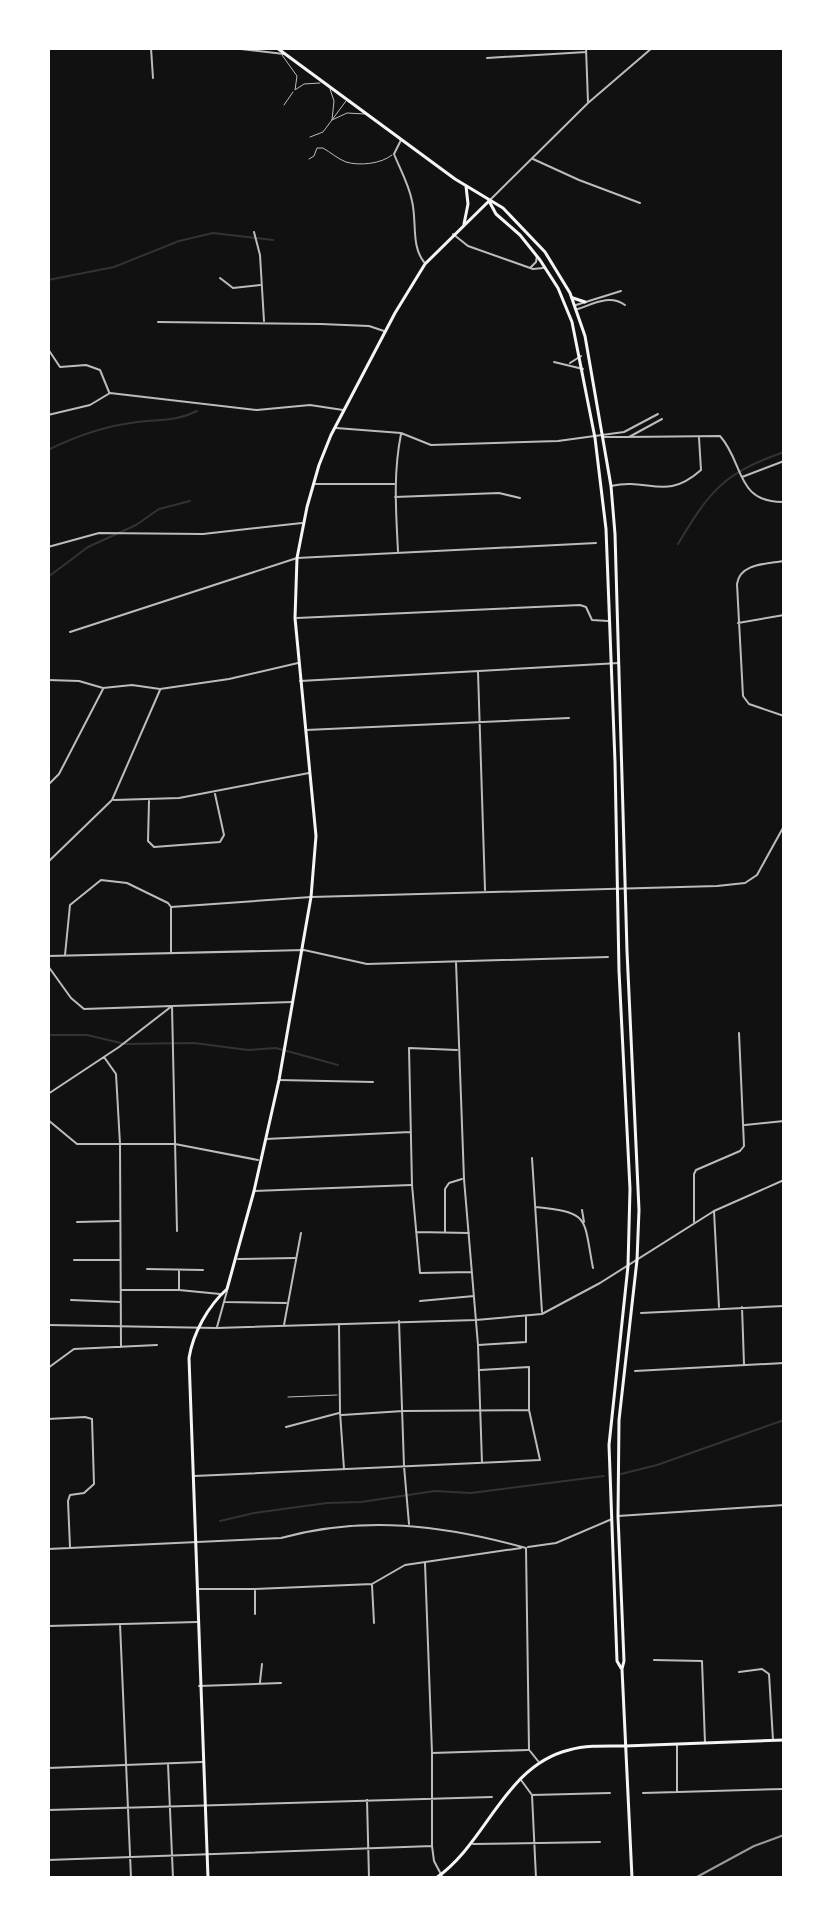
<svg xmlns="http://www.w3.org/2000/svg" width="832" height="1926" font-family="Cabin,sans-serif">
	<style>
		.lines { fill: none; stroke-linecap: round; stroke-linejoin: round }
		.stream { stroke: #333; stroke-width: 2 }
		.service { stroke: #bcbcbc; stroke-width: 1 }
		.minor { stroke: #bcbcbc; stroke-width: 2 }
		.tertiary { stroke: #bcbcbc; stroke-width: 2 }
		.secondary { stroke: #f5f5f5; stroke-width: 3 }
		.primary { stroke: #f5f5f5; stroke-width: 3 }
		.rail { stroke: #9a9a9a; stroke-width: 2 }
	</style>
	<rect width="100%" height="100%" fill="#111"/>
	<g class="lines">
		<path class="stream" d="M48,280L114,267L179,241L213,233L273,240
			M48,450C76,436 105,426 137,422C160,419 175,422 197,411
			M678,544C710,490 724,473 784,452
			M48,577L88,547L136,525L159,509L190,501
			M48,1035H87L125,1044L194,1043L248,1050L276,1048L338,1065
			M621,1474L657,1465L784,1420
			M220,1521L254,1513L327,1503L361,1502L435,1491L471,1493L604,1476"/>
		<path class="service" d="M282,55L297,76L295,90L304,84L320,83
			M330,89L334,101L332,120L347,113L365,114
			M284,105L293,92
			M310,137L323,132L346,101
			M309,159L314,156L317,148H323C330,152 338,159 346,162C359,166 381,164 392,155
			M288,1397L337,1395"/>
		<path class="minor" d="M151,48L153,78
			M232,48L284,54
			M586,48L588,102
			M487,58L586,52
			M401,140L394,154C400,169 409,185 412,201C417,222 411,246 424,262
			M533,159L579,180L640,203
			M254,232L260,255L264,321
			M453,234L468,246L533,269L543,268
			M531,267L536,262L537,256
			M220,278L233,288L260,285
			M576,305L621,291
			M578,309C593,304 610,294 625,305
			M158,322L321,324L369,326L384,331
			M48,349L60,367L86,365L100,370L109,392
			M554,362L583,369
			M570,363L581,356
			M48,415L90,405L110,393L257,410L310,405L343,410
			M336,428L401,433L431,445L558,441L624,432L658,414
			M604,437H629L662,419
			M626,437L720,436C744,462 735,503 784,502
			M742,477L784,461
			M313,484H394
			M611,486C649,477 665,502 701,470L699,438
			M395,497L499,493L520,498
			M48,547L99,533L203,534L302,523
			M398,551C396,512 393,474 401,434
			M784,561C767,564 740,563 737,584L743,696L749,704L784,716
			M297,618L580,605L586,607L592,620L608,621
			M738,623L784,615
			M70,632L297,558L596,543
			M478,672L485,890
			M48,680L79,681L103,688L132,685L160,689L229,679L298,663
			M300,681L619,663
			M306,730L569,718
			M48,785L59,774L103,689
			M114,800L179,798L309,773
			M149,801L148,841L154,847L220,842L224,835L215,794
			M48,862L112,800L160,690
			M171,953V908
			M65,955L70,905L101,880L127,883L168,903L171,907L311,897L717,886L745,883L757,875L784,826
			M48,956L304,950L367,964L608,957
			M456,962L464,1179L478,1345L482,1463
			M48,966L71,998L84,1009L172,1006L177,1231
			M457,1050L409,1048L412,1185L420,1273L471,1272
			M104,1057L116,1074L120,1144L121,1347
			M279,1080L373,1082
			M48,1094L119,1047L172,1006L292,1002
			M48,1120L77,1144H175L258,1160
			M745,1125L784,1121
			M266,1139L410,1132
			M532,1158L542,1312
			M254,1191L411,1185
			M536,1207C591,1213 583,1217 593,1268
			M582,1210L584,1222
			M714,1211L719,1307
			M77,1222L119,1221
			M694,1222V1174L696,1170L740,1151L744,1146L739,1033
			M445,1231V1189L449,1183L462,1179
			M416,1232L469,1233
			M238,1259L295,1258
			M74,1260H120
			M147,1269L203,1270
			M179,1271V1289
			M122,1290H179L220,1294
			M71,1300L120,1302
			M420,1301L474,1296
			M225,1302L286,1303
			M742,1307L744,1364
			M641,1313L784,1306
			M399,1321L404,1466L409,1524
			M339,1324L340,1412L344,1469
			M284,1325L301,1233
			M217,1327L227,1291
			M478,1345L526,1342V1317
			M48,1368L74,1349L157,1345
			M635,1371L784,1363
			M342,1415L403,1411L529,1410
			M48,1419L85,1417L92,1419L94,1484L84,1493L70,1495L68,1501L70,1547
			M286,1427L339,1413
			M194,1476L540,1460L529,1410V1367L480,1370
			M618,1516L784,1505
			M528,1547L556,1543L612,1519
			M48,1549L281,1538C364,1515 443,1525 526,1548L529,1750
			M425,1563L432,1753V1846L434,1861L443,1878
			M372,1585L374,1623
			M198,1589H255L372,1584L405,1565L521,1548
			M255,1591V1614
			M120,1624L131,1878
			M48,1626L197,1622
			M654,1660L702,1661L705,1743
			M739,1672L762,1669L769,1674L773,1740
			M260,1682L262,1664
			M199,1686L281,1683
			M48,1704L49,1734
			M677,1745V1791
			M530,1751L538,1761
			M432,1753L528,1750
			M168,1764L173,1878
			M48,1768L202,1762
			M521,1780L532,1795L536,1878
			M643,1793L784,1789
			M532,1795L610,1793
			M367,1800L369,1878
			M48,1810L492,1797
			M473,1844L600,1842
			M48,1860L432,1846"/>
		<path class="tertiary" d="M489,201L588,103L652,48
			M48,1325L217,1328L476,1320L542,1314L600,1283L714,1211L784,1180"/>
		<path class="secondary" d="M625,1746L784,1740
			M208,1878L189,1358C193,1333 208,1306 227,1289L254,1191L279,1080L311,897L316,836L295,618L297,558L307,507L319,465L331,435L395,313L425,264L489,201"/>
		<path class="primary" d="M277,48L455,179L503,208L545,252L570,293L585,336L611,486L615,534L627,951L639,1210L637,1260L619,1420L618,1516L624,1661L622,1669L632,1878
			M489,201L496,214L520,235L540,260L558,288L572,322L595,438L606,529L615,762L619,971L630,1189L628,1266L609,1445L617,1661L621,1668
			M464,224L468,204L466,186
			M573,298L585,302
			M436,1878C487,1843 504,1766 569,1750C587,1745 606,1746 625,1746"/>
		<path class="rail" d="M695,1878L754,1846L784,1835"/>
	</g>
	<rect width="832" height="1926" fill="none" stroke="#ffffff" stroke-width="100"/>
</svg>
